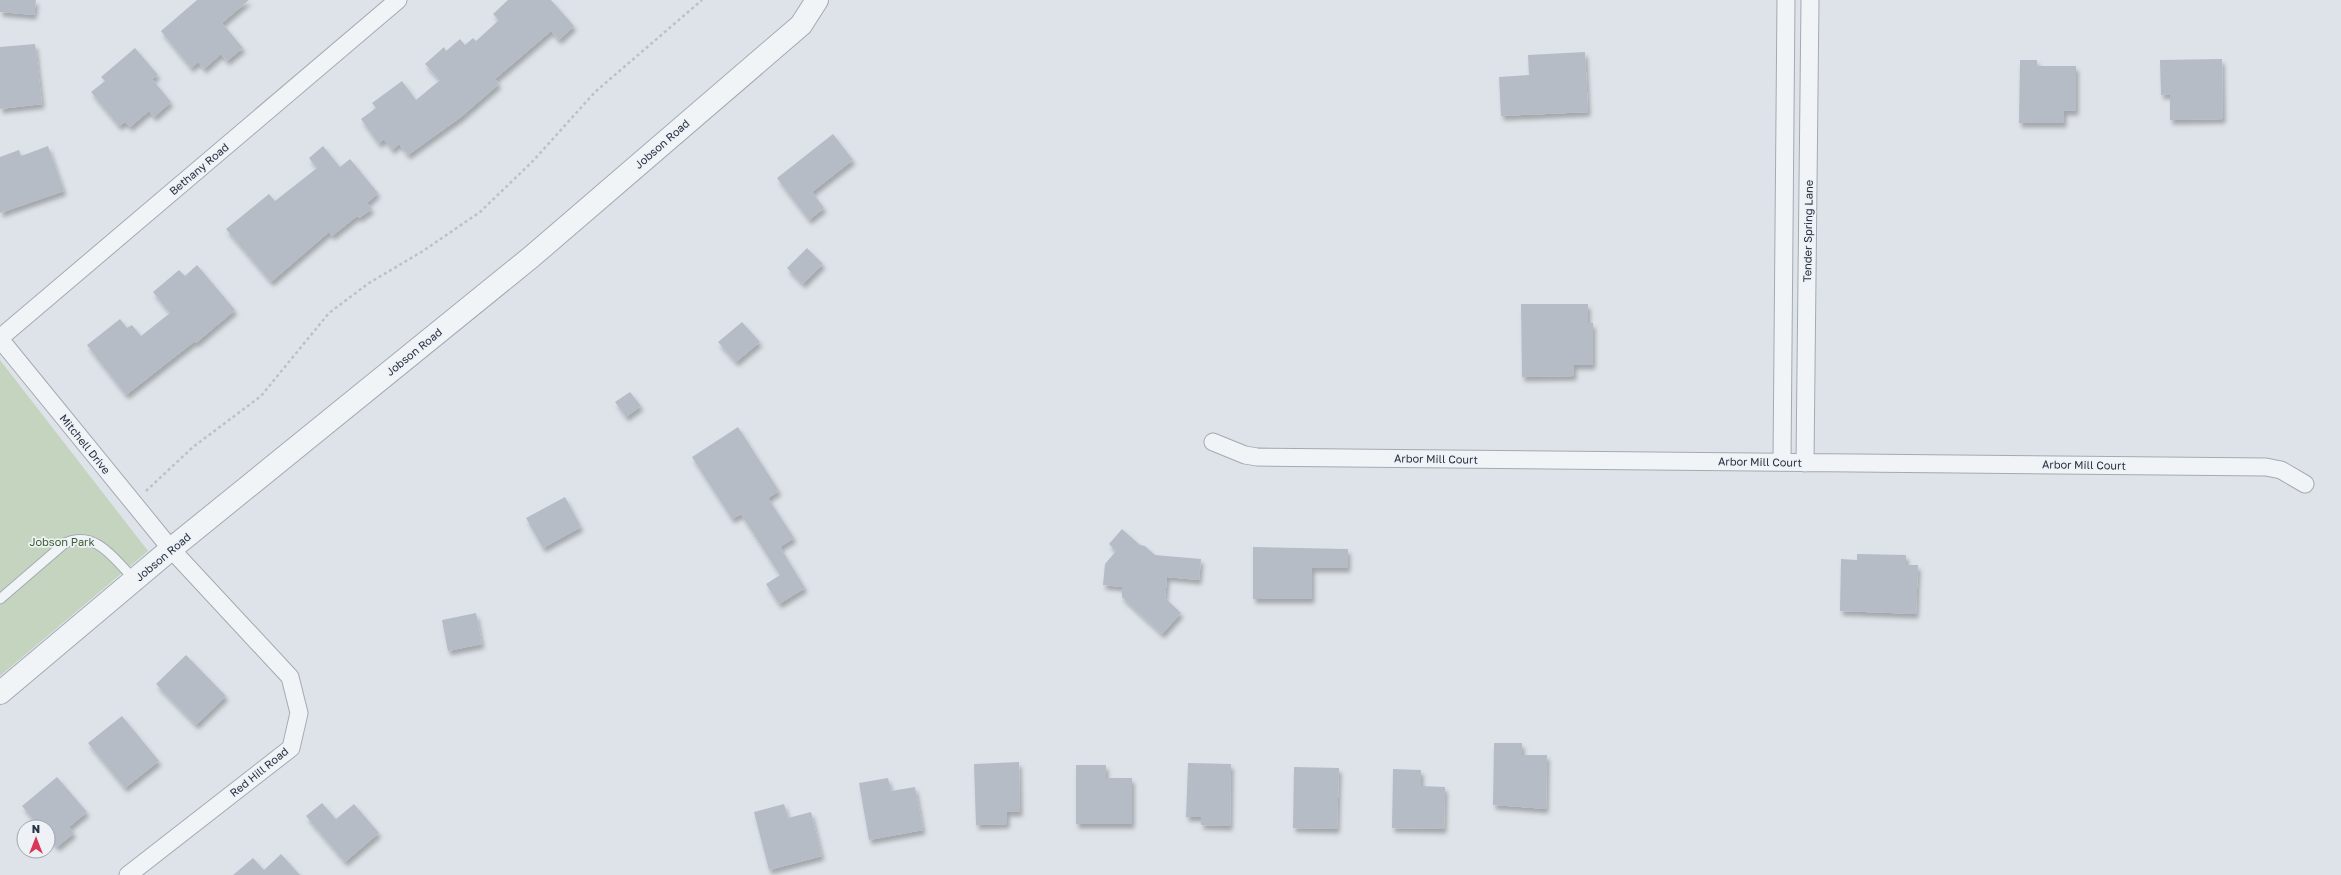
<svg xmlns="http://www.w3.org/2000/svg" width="2341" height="875" font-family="'Golos Text',sans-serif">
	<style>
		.green { fill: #c5d4be }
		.building { fill: #b5bcc6; filter: url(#shadow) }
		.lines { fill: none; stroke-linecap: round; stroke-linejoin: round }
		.service-casing { stroke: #a3aab3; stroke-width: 11 }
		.minor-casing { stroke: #a3aab3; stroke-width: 19 }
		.tertiary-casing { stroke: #a3aab3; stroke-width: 24 }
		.path { stroke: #bcc1c8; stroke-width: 2.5; stroke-dasharray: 3 3; stroke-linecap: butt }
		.service { stroke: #f1f4f7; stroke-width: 9 }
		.minor { stroke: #f1f4f7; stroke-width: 17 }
		.tertiary { stroke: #f1f4f7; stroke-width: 22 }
		.labels { text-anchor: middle; stroke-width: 3.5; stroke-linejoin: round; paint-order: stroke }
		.street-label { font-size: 11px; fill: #263141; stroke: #eef2f6 }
		.park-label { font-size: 11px; fill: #3d5e32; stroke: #eef2f6 }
	</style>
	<defs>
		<filter id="shadow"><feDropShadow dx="2.5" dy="4.5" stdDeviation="2" flood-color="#0004"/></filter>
	</defs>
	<rect width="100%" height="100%" fill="#dee3e9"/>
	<path class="green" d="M0,360L148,551L0,676Z"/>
	<path class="building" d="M0,0H36L34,15L0,12Z
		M197,0H249L222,23L243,48L227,61L221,54L204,69L198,62L191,68L161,31Z
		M508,0H551L574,26L559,40L551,31L495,79L499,84L461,117L408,155L399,144L392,150L384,139L379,144L361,119L376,108L372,103L402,81L416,100L440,80L425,64L444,47L446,51L460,39L465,45L473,38L476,41L499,20L493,14Z
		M35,44L42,104L0,109V47Z
		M135,48L158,75L152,79L171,102L154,117L149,111L130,127L125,122L119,126L91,92L105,81L101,77Z
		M1585,52L1588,112L1501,116L1499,77L1529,75L1528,55Z
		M2222,59L2223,119L2170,120V94L2161,95L2160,60Z
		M2020,60H2037V66H2076V111H2064V123H2019Z
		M833,134L853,160L812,192L824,208L809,220L777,178Z
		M48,146L64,191L0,213V157L19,150L21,156Z
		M323,146L340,167L350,159L378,193L367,203L372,209L359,218L357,216L332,236L329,232L271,282L226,229L269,194L275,201L317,168L309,158Z
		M807,248L823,264L803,284L787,268Z
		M197,265L235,310L196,343L195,341L126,395L87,345L120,319L127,328L132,325L141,336L170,313L153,292L179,270L185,276Z
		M1521,304H1588V323H1593V365H1574V376L1522,377Z
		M742,322L760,342L736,362L718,342Z
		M630,392L641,406L626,417L615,402Z
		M738,427L779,491L768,498L794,538L780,547L805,588L779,604L766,584L780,575L741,514L732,519L692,457Z
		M565,497L581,527L543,548L526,518Z
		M1122,529L1140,545L1145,546L1155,555L1201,559L1199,580L1167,577L1165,598L1181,613L1162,634L1122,597V587L1103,585L1105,564L1116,551L1109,544Z
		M1253,547L1348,549V568H1312V599H1253Z
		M1857,554L1906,555V565H1918L1916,614L1840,611L1841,559L1857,560Z
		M476,613L482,644L448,651L442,620Z
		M186,655L226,696L196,725L156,684Z
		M122,716L159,761L125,788L88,743Z
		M1494,743H1522V755H1547L1546,809L1493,805Z
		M1019,762L1020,812H1007V824L976,825L974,764Z
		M1188,763L1231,764L1230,826L1201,825V817H1186Z
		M1076,765H1106V778H1132V824H1076Z
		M1294,767L1339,768L1337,829L1293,828Z
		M1393,769L1421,770V786L1445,787L1444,829L1392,828Z
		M57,777L87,812L69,827L74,833L57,847L48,837V827H40L22,806Z
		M888,778L891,791L915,787L923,830L869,840L859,783Z
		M322,803L336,819L354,804L379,833L345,862L306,816Z
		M784,804L788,818L811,812L822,856L769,870L754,812Z
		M281,854L300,875H233L253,858L264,870Z"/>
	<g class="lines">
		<g class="service-casing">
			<path id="service" d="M0,599L65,543C96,529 115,560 135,580"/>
		</g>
		<g class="minor-casing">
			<path id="minor" d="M0,338L398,0
				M0,339L171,549L290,677L299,713L291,748L128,875
				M1213,442L1245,455L1257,457L2266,467L2281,470L2305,484
				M1782,462L1786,0
				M1805,463L1810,0"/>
		</g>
		<g class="tertiary-casing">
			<path id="tertiary" d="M0,693L171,549L530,258L801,25L817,0"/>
		</g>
		<path class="path" d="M146,491L193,447L261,396L329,313L369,283L423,251L480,212L533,161L595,92L702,0"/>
		<use href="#service" class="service"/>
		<use href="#minor" class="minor"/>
		<use href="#tertiary" class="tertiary"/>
	</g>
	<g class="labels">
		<g class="street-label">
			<text transform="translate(662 144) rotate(-41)" y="4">Jobson Road</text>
			<text transform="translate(199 169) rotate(-40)" y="4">Bethany Road</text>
			<text transform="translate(1808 231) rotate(-89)" y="4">Tender Spring Lane</text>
			<text transform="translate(414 352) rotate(-39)" y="4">Jobson Road</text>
			<text transform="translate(85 444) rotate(51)" y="4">Mitchell Drive</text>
			<text transform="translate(1436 459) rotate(1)" y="4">Arbor Mill Court</text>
			<text transform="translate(1760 462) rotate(1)" y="4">Arbor Mill Court</text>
			<text transform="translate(2084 465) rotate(1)" y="4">Arbor Mill Court</text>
			<text transform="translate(163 557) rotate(-40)" y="4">Jobson Road</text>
			<text transform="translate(259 772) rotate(-39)" y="4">Red Hill Road</text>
		</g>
		<g class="park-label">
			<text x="62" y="546">Jobson Park</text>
		</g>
	</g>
	<g transform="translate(36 839)"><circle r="19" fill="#eef2f6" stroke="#9ea5ae"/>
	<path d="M0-3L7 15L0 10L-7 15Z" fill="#da3758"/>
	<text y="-6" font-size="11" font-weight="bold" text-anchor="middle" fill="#263141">N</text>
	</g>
</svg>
